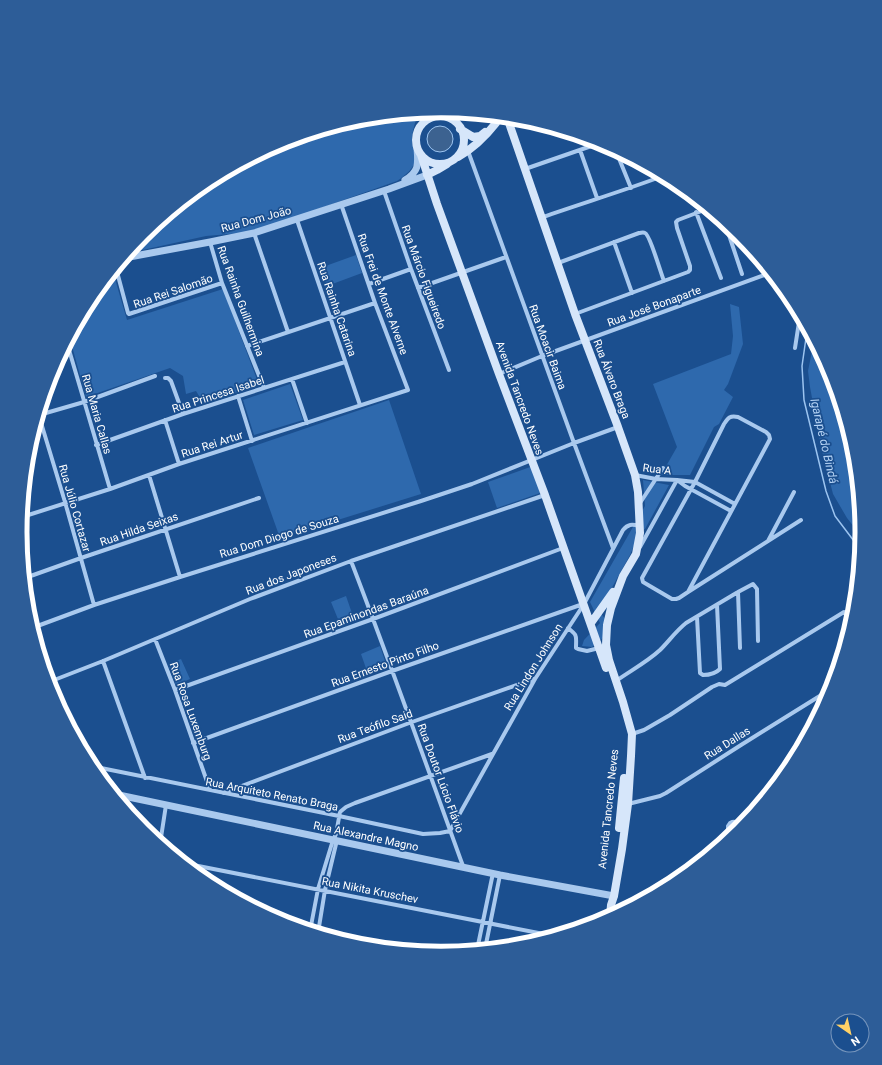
<svg xmlns="http://www.w3.org/2000/svg" width="882" height="1065" font-family="Roboto,sans-serif">
	<style>
		.green { fill: #2e69ad }
		.water { fill: #3c6290; stroke: #9cc4f0 }
		.lines { fill: none; stroke-linecap: round; stroke-linejoin: round }
		.stream { stroke: #9cc4f0; stroke-width: 1.5 }
		.minor { stroke: #a9c9ee; stroke-width: 4 }
		.tertiary { stroke: #a9c9ee; stroke-width: 7 }
		.secondary { stroke: #d6e6fa; stroke-width: 8 }
		.labels { text-anchor: middle; stroke-width: 3.5; stroke-linejoin: round; paint-order: stroke }
		.street-label { font-size: 11px; fill: #fff; stroke: #1b4f8f }
		.water-label { font-size: 12px; font-style: italic; fill: #b5d3f5; stroke: #1b4f8f }
		.rim { fill: none; stroke: #fff; stroke-width: 5 }
	</style>
	<rect width="100%" height="100%" fill="#1b4f8f"/>
	<path class="green" d="M441,112H448L452,117C440,114 439,114 428,119L429,113Z
		M418,114C415,123 412,131 412,141C412,147 415,152 415,157C416,168 405,175 397,181L253,232L206,236L129,253L143,235L207,182L280,143L359,120Z
		M356,255L362,273L327,286L320,268Z
		M113,272L127,320L223,289L259,385L204,404L196,391L186,394L183,376L170,368L86,397L70,339L91,298Z
		M730,304L739,307L743,344L728,384L724,390L733,397L719,424L714,427L690,475H661L677,447L653,384L731,354L733,336Z
		M813,346H817L830,372L854,451L862,533V537L847,518L833,494L821,447L810,387L808,371Z
		M290,384L303,420L254,435L243,400Z
		M389,400L421,494L280,538L248,448Z
		M533,466L543,492L497,508L488,482Z
		M643,480L669,485L645,529L640,531L630,555L599,611L606,620L603,638L592,647L582,646L584,640L600,623L590,602L645,506Z
		M346,596L354,619L340,624L331,602Z
		M380,646L387,667L368,674L361,654Z
		M181,659L190,679L176,685L168,664Z"/>
	<path class="water" d="M427 139a13 13 0 1 1 26 0a13 13 0 1 1-26 0Z"/>
	<g class="lines">
		<path class="stream" d="M806,326V338L802,366L804,400L826,491L835,516L860,549"/>
		<path class="minor" d="M451,114L453,113
			M509,123L520,119
			M580,150L597,198
			M468,151L574,443L613,548
			M616,151L631,188
			M525,169L600,143
			M384,191L411,269L449,370
			M696,212L721,278
			M543,217C583,203 623,191 663,176
			M297,220L360,405
			M725,224L728,232L733,230
			M728,232L742,274
			M254,233L288,332
			M210,242L222,283L264,388
			M614,242L632,293
			M558,263L639,233C641,233 643,232 645,233C650,235 661,274 664,281
			M116,268L128,313L129,314L222,283
			M369,284L411,269
			M418,288L506,257
			M575,314L688,272L690,270V266L677,228L676,222L678,220L707,209
			M67,343L110,489
			M247,346L375,303
			M795,348L799,322L798,312
			M499,374L542,356L770,273
			M165,378H168L171,381L183,414
			M292,379L307,423
			M238,396L252,441
			M39,415L84,402L155,376
			M39,416L65,502L94,605
			M165,420L179,464
			M96,445L183,414L345,362
			M149,475L180,577
			M635,475L656,479L677,480L640,547
			M640,503L663,468
			M731,511L685,486L677,480L695,482L735,504
			M22,517L110,489L179,464L408,390L375,303L341,204
			M768,541L794,492
			M351,561C390,662 426,764 463,866
			M25,578L81,558L259,498
			M688,592L770,439L769,435L766,432L738,417C730,415 728,418 724,424L695,482L642,578L643,582L672,599H676L679,598L688,592L801,520
			M738,592L740,648
			M697,617L700,673L703,675C710,675 715,674 720,669L717,605
			M32,628L94,605L180,577L421,501L472,484L574,443L618,427
			M568,628C578,636 576,635 576,648L578,649L587,651L599,648
			M155,639L175,690L210,790
			M103,661L145,778
			M51,681L68,723
			M616,681C630,671 647,662 660,650C669,641 676,631 686,623L738,592L753,584L757,589L758,641
			M49,682L103,661L250,599L351,561L545,495
			M175,690L373,619L563,548
			M632,734L644,730L670,715L712,687L719,684L725,685L844,612L848,618
			M193,743L392,671L583,604
			M91,766L339,816L423,834L440,833L450,831
			M223,793L412,722L534,679
			M628,804L660,796L666,793L741,745L831,689
			M450,831L535,679L584,604L623,530C628,524 632,524 639,526
			M735,833H731L728,830V826L730,823C736,820 741,824 738,830
			M160,844L166,805
			M183,863L554,936
			M310,931L318,889L333,840L336,834L340,812L346,807L355,803L492,754
			M318,933L325,890L337,840
			M485,949L500,875
			M477,950L493,873"/>
		<path class="tertiary" d="M405,180C420,171 418,163 417,148
			M124,258L210,242L254,233L389,189L427,175
			M114,794L500,875L614,896"/>
		<path class="secondary" d="M416 140a24 24 0 1 1 48 0a24 24 0 1 1-48 0Z
			M507,118L509,123L575,314L618,427L635,475L638,492L640,533L636,554L623,576L611,608L607,625L606,645L609,660L623,702L632,734L631,756L628,804L622,849L614,896L611,905L610,917
			M460,129L473,137L480,136L485,132
			M421,155L437,204L499,374L545,495L606,668
			M458,157C474,148 485,137 496,123
			M427,175L437,170L447,164
			M591,623L613,592
			M619,828L624,778"/>
	</g>
	<g class="labels">
		<g class="street-label">
			<text transform="translate(256 219) rotate(-15)" y="4">Rua Dom João</text>
			<text transform="translate(424 277) rotate(70)" y="4">Rua Márcio Figueiredo</text>
			<text transform="translate(173 291) rotate(-19)" y="4">Rua Rei Salomão</text>
			<text transform="translate(383 294) rotate(70)" y="4">Rua Frei de Monte Alverne</text>
			<text transform="translate(241 301) rotate(70)" y="4">Rua Rainha Guilhermina</text>
			<text transform="translate(654 306) rotate(-20)" y="4">Rua José Bonaparte</text>
			<text transform="translate(337 309) rotate(71)" y="4">Rua Rainha Catarina</text>
			<text transform="translate(548 347) rotate(70)" y="4">Rua Moacir Baima</text>
			<text transform="translate(612 379) rotate(69)" y="4">Rua Álvaro Braga</text>
			<text transform="translate(218 394) rotate(-18)" y="4">Rua Princesa Isabel</text>
			<text transform="translate(520 398) rotate(70)" y="4">Avenida Tancredo Neves</text>
			<text transform="translate(97 414) rotate(74)" y="4">Rua Maria Callas</text>
			<text transform="translate(212 444) rotate(-18)" y="4">Rua Rei Artur</text>
			<text transform="translate(657 469) rotate(7)" y="4">Rua A</text>
			<text transform="translate(75 508) rotate(74)" y="4">Rua Júlio Cortazar</text>
			<text transform="translate(139 529) rotate(-19)" y="4">Rua Hilda Seixas</text>
			<text transform="translate(279 536) rotate(-17)" y="4">Rua Dom Diogo de Souza</text>
			<text transform="translate(291 574) rotate(-21)" y="4">Rua dos Japoneses</text>
			<text transform="translate(366 612) rotate(-20)" y="4">Rua Epaminondas Baraúna</text>
			<text transform="translate(385 664) rotate(-20)" y="4">Rua Ernesto Pinto Filho</text>
			<text transform="translate(533 667) rotate(-58)" y="4">Rua Lindon Johnson</text>
			<text transform="translate(191 711) rotate(70)" y="4">Rua Rosa Luxemburg</text>
			<text transform="translate(375 726) rotate(-20)" y="4">Rua Teófilo Said</text>
			<text transform="translate(727 743) rotate(-32)" y="4">Rua Dallas</text>
			<text transform="translate(441 778) rotate(70)" y="4">Rua Doutor Lúcio Flávio</text>
			<text transform="translate(272 794) rotate(11)" y="4">Rua Arquiteto Renato Braga</text>
			<text transform="translate(608 809) rotate(-84)" y="4">Avenida Tancredo Neves</text>
			<text transform="translate(366 836) rotate(12)" y="4">Rua Alexandre Magno</text>
			<text transform="translate(370 890) rotate(11)" y="4">Rua Nikita Kruschev</text>
		</g>
		<g class="water-label">
			<text transform="translate(824 441) rotate(77)" y="4">Igarapé do Bindá</text>
		</g>
	</g>
	<path d="M0 0H882V1065H0ZM27 532a414 414 0 1 1 828 0a414 414 0 1 1-828 0Z" fill="#2d5d98" fill-rule="evenodd"/>
	<path class="rim" d="M27 532a414 414 0 1 1 828 0a414 414 0 1 1-828 0Z"/>
	<g transform="translate(850 1033) rotate(146)"><circle r="19" fill="#1b4f8f" stroke="#7695bc"/>
	<path d="M0-3L7 15L0 10L-7 15Z" fill="#ffd166"/>
	<text y="-6" font-size="11" font-weight="bold" text-anchor="middle" fill="#ffffff">N</text>
	</g>
</svg>
